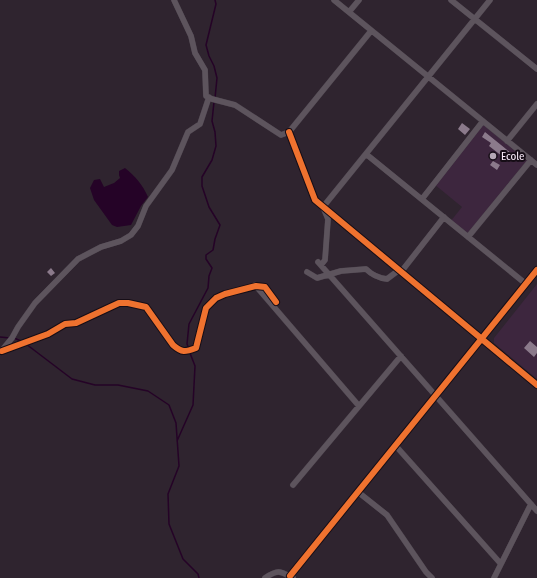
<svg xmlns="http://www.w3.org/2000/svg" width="537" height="578" font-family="'Fira Sans Condensed',sans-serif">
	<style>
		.built { fill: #3d263e }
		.water { fill: #250327 }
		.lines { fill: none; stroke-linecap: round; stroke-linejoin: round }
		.stream { stroke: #250327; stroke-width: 1.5 }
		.building { fill: #8b7a8b }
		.minor-casing { stroke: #483f49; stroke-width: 6 }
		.minor { stroke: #5d545d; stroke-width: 5.5 }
		.cycleway-casing { stroke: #160d16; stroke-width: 8 }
		.cycleway { stroke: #ef722f; stroke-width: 6 }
		.poi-dot { fill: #b5a8b5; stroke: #160d16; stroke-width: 1.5 }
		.labels { text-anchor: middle; stroke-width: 4; stroke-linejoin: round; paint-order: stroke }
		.poi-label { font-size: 11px; fill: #fdeffd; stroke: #160d16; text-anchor: start }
	</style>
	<rect width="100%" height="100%" fill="#2f242f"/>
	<path class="built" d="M483,121L531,160L468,237L450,222L462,207L434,184Z
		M537,284V379L494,343V338Z"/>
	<path class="water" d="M125,168C135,176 143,185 148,197L141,206L131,225L117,227L112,225L94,200L90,188L94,180L100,179L104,187L114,183L120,178L119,175V171Z"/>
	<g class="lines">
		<path class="stream" d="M215,98L217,78L214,66L209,56L206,45L216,4L215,0
			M0,337L10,338
			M14,338L21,341
			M26,344L72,379L95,385H118L148,391L169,405L176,423L179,466L168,494L169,524L183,559L198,574L199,578
			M189,349L187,344L189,324L208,288L209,276L212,268L206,259V255L213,250L215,239L220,225L209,207L202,186V177L212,160L216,146L215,132L212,121L214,102
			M177,441L193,405L195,366L190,353"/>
	</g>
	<path class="building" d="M462,123L470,129L465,135L458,129Z
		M485,132L512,154L507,160L489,146L491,143L482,137Z
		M493,161L500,165L497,170L490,165Z
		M51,268L55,273L51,276L47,272Z
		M530,341L537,347V353L534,357L524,348Z"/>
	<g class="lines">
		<g class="minor-casing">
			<path id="minor" d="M174,0L191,36L195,53L205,70L206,96L212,99L235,105L281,135L289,132L371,31
				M334,0L537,165
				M451,0L537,69
				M349,12L359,0
				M289,132L315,200L537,385
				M507,141L537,104
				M366,154L526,284
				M422,199L483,121
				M468,237L531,160
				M318,262L537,511
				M321,265L325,260L328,219L323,207L490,0
				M307,272L317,278L341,271L366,269C372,275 378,278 387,279L399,270
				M401,272L444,217
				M255,285L359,406
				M3,349L12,338L18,327L35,303L78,259L101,247L121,241L131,235L138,226L146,206L172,170L188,132L200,124L209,97
				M2,351L48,334L65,324L76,323L119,303H128L146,307L173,345C182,353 185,352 196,348L206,308L216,298L225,294L256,286L265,287L276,302
				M395,445L501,564
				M293,485L401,356
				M358,492L387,515L426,572L432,578
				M290,576L537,270
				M265,578C278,569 280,571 293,578
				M494,578L531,504"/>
		</g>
		<use href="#minor" class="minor"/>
		<g class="cycleway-casing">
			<path id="cycleway" d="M289,132L315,200L537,385
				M2,351L48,334L65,324L76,323L119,303H128L146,307L173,345C182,353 185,352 196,348L206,308L216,298L225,294L256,286L265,287L276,302
				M290,576L537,270"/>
		</g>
		<use href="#cycleway" class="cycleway"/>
	</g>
	<circle class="poi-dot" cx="493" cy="156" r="4"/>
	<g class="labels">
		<g class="poi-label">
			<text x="501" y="160">Ecole</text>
		</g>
	</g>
</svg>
